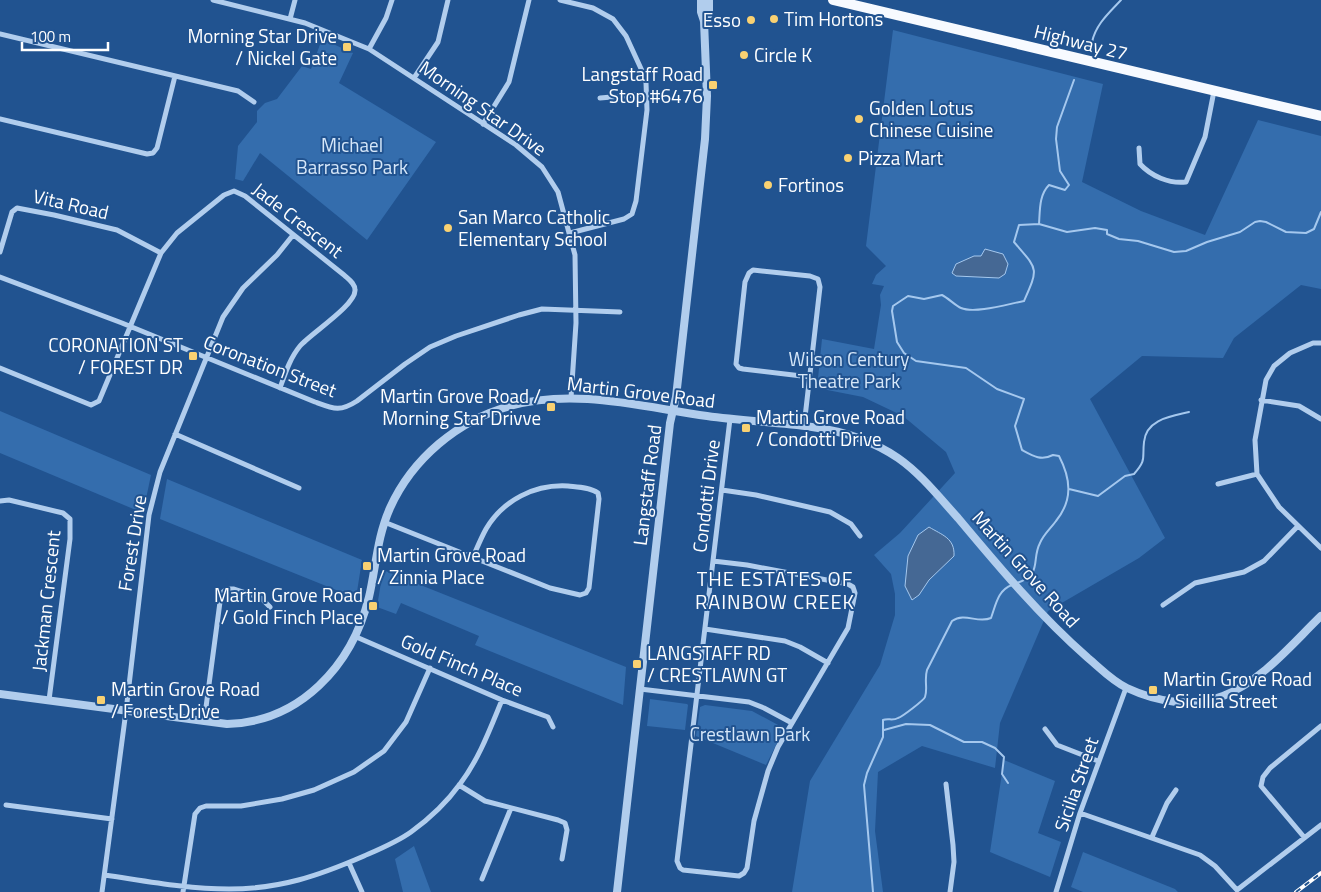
<svg xmlns="http://www.w3.org/2000/svg" width="1321" height="892" font-family="'Titillium Web',sans-serif">
	<style>
		.green { fill: #346dad }
		.water { fill: #456894; stroke: #a5c8ee }
		.lines { fill: none; stroke-linecap: round; stroke-linejoin: round }
		.stream { stroke: #a5c8ee; stroke-width: 2 }
		.minor { stroke: #b1cded; stroke-width: 5 }
		.tertiary { stroke: #b1cded; stroke-width: 8 }
		.primary { stroke: #f7faff; stroke-width: 10 }
		.rail-casing { stroke: #fff; stroke-width: 4 }
		.rail { stroke: #215390; stroke-width: 2; stroke-dasharray: 5.5; stroke-linecap: butt }
		.poi-dot { fill: #f9d172; stroke: #215390; stroke-width: 2 }
		.labels { text-anchor: middle; stroke-width: 4; stroke-linejoin: round; paint-order: stroke }
		.poi-label { font-size: 19px; fill: #fff; stroke: #215390; text-anchor: start }
		.street-label { font-size: 19px; fill: #fff; stroke: #215390 }
		.park-label { font-size: 19px; fill: #d6e7f9; stroke: #215390 }
		.neighbourhood-label { font-size: 20px; letter-spacing: 1px; fill: #fff; stroke: #215390 }
	</style>
	<rect width="100%" height="100%" fill="#215390"/>
	<path class="green" d="M893,30L1103,84L1082,182L1141,211L1205,235L1258,120L1321,136V289L1301,285L1234,338L1223,358L1142,356L1090,399L1165,538L1139,558L1048,611L1000,723L995,768L922,746L878,772L875,831L883,892H792L810,781L880,665L895,615V594L891,574L874,555L900,533L955,473L946,452L903,416L863,397L817,388L822,339L874,349L881,305L880,295L884,286L872,284L876,275L886,266L866,246Z
		M322,39L353,53L339,83L436,142L367,240L260,153L243,181L235,179L238,146L257,122V111L265,103L277,99L302,66L311,69Z
		M0,411L151,475L143,513L0,453Z
		M167,479L362,560L356,598L160,519Z
		M383,570L626,667L623,705L475,645L479,636L401,603L396,614L377,607Z
		M650,699L687,704L688,705L685,730L647,726Z
		M705,705L752,711L780,726L783,731L766,765L696,736L700,707Z
		M1004,760L1055,781L1038,833L1061,842L1050,877L990,852Z
		M414,846L431,892H403L395,859Z
		M1083,852L1175,889L1178,892H1083L1071,887Z"/>
	<path class="water" d="M985,249L1003,254L1008,264L1005,274L999,278L956,276L952,273L956,264L974,256H981Z
		M929,527C942,535 955,538 954,556L929,580L919,595L912,600L905,586L908,556L918,535Z"/>
	<g class="lines">
		<path class="stream" d="M1092,42C1096,24 1109,13 1121,0
			M1039,224C1040,210 1039,195 1049,185L1065,190L1069,185L1060,171L1056,139L1057,127L1074,80
			M1069,489L1098,496L1125,476L1134,474C1147,459 1142,459 1144,442C1146,419 1172,416 1189,412
			M1017,583C1043,574 1031,560 1040,543C1043,535 1051,528 1056,521C1073,500 1071,479 1059,456L1053,455C1041,461 1033,456 1022,450L1015,426L1024,399L997,389L966,368L916,361L904,353L897,342L892,311L893,306L908,296L924,299L942,295C948,298 956,306 961,308C975,314 1008,304 1024,301C1039,267 1038,270 1014,242L1019,225L1039,224L1067,232L1095,228L1107,230V234L1119,239L1138,241L1174,252L1186,251L1207,242L1240,232L1255,222L1260,221L1266,222L1286,232L1306,233L1314,229L1321,212
			M884,730L906,724L930,725L964,742H982L995,748L1004,757L1002,774L1008,783
			M873,892L864,785L867,773L883,737V720C888,718 893,721 898,718C902,717 924,700 925,697C928,689 924,680 927,670L952,621C965,612 978,624 991,618C996,604 998,590 1012,585"/>
		<path class="minor" d="M213,0L305,23L369,49L516,145L542,167L558,192L575,255L576,323L571,398
			M560,0L593,8L613,19L626,36L643,73L646,83L647,110L636,201L632,214L624,219L570,233
			M290,19L295,0
			M0,34L238,91L254,102
			M369,49L386,18L392,0
			M414,78L438,42L448,0
			M600,98L647,94
			M0,119L147,154L153,153L157,148L175,76
			M483,124L509,82L529,0
			M1139,148L1140,164C1151,176 1169,184 1186,182L1205,137L1214,91
			M0,252L12,212L17,208L54,215L117,230L161,253
			M0,277L122,323L315,402C334,409 340,412 357,401L405,364L430,347L456,336L519,315L542,309L620,312
			M1321,343H1313L1290,353L1274,366L1266,380L1255,440L1257,474L1279,507L1321,548
			M0,368L91,405L99,401L161,253L177,233L224,195L234,191L245,196L344,275C348,279 355,283 355,290C356,305 310,334 300,346C290,358 285,374 280,388
			M1261,400L1299,406L1321,419
			M804,426L820,287L818,279L810,276L753,270L749,273L745,282L736,364L739,368L743,369L810,377
			M175,434L299,488
			M1218,484L1257,474
			M722,490L756,495L830,512L851,524L860,536
			M0,501L9,500L63,513L70,519V539L49,700
			M384,522L550,588L580,595L586,593L589,588L599,499L598,493C590,487 577,487 568,486C535,484 503,500 486,529C481,538 477,548 473,557
			M713,561L747,565L848,584L853,587L855,593L848,628L778,747L768,771L754,821L747,868L744,873L739,876L683,870L680,868L677,861L730,419
			M1163,605L1195,583L1244,572L1264,561L1298,526
			M705,629L785,641L800,647L828,663
			M354,636L502,700L548,717L553,727
			M640,689L749,702L764,708L792,723
			M204,722L220,602L223,592L227,589H234L261,598L270,607
			M1045,729L1057,745L1098,761
			M946,784L953,845L954,862L950,892
			M459,785L485,801L558,820L565,823L567,830L562,859
			M6,805L112,819
			M1080,813L1200,855L1215,866L1237,890L1321,825
			M1152,837L1167,803L1176,790
			M1304,837L1261,786L1263,777L1270,768L1321,726
			M349,863L362,892
			M105,875C146,881 187,889 229,889C280,889 318,876 364,856C380,849 397,842 411,832C429,819 447,802 460,784C479,759 490,729 502,700
			M482,879L511,808
			M102,892L126,711L149,515L160,472L223,317L243,288L277,255L293,235
			M183,892L195,814L200,808L206,806H241L282,799L314,790L354,772L384,751L406,722L430,668
			M1056,892L1080,813L1126,688"/>
		<path class="tertiary" d="M704,21L709,14V0
			M0,694L227,724C300,722 352,666 369,597C376,567 377,537 390,508C412,459 458,420 510,406C575,388 642,407 707,416C742,421 777,422 812,427C842,431 873,441 898,458C921,474 939,497 958,518C999,567 1040,616 1088,658C1100,668 1112,681 1127,688C1157,702 1192,708 1223,696C1263,680 1291,645 1321,616
			M617,892L670,423L676,397L705,139L707,96L704,21L701,12V0"/>
		<path class="primary" d="M833,0L1321,116"/>
		<g class="rail-casing">
			<path id="rail" d="M1296,892L1321,873"/>
		</g>
		<use href="#rail" class="rail"/>
	</g>
	<g class="poi-dot">
		<circle cx="774" cy="19" r="5"/>
		<circle cx="751" cy="20" r="5"/>
		<rect x="342" y="42" width="10" height="10" rx="2.5"/>
		<circle cx="744" cy="55" r="5"/>
		<rect x="708" y="80" width="10" height="10" rx="2.5"/>
		<circle cx="859" cy="119" r="5"/>
		<circle cx="848" cy="158" r="5"/>
		<circle cx="768" cy="185" r="5"/>
		<circle cx="448" cy="228" r="5"/>
		<rect x="188" y="351" width="10" height="10" rx="2.5"/>
		<rect x="546" y="402" width="10" height="10" rx="2.5"/>
		<rect x="741" y="423" width="10" height="10" rx="2.5"/>
		<rect x="362" y="561" width="10" height="10" rx="2.5"/>
		<rect x="368" y="601" width="10" height="10" rx="2.5"/>
		<rect x="632" y="659" width="10" height="10" rx="2.5"/>
		<rect x="1148" y="685" width="10" height="10" rx="2.5"/>
		<rect x="96" y="695" width="10" height="10" rx="2.5"/>
	</g>
	<g class="labels">
		<g class="poi-label">
			<text x="784" y="26">Tim Hortons</text>
			<text x="741" y="27" text-anchor="end">Esso</text>
			<text x="337" y="43" text-anchor="end">Morning Star Drive<tspan x="337" dy="22">/ Nickel Gate</tspan></text>
			<text x="754" y="62">Circle K</text>
			<text x="703" y="81" text-anchor="end">Langstaff Road<tspan x="703" dy="22">Stop #6476</tspan></text>
			<text x="869" y="115">Golden Lotus<tspan x="869" dy="22">Chinese Cuisine</tspan></text>
			<text x="858" y="165">Pizza Mart</text>
			<text x="778" y="192">Fortinos</text>
			<text x="458" y="224">San Marco Catholic<tspan x="458" dy="22">Elementary School</tspan></text>
			<text x="183" y="352" text-anchor="end">CORONATION ST<tspan x="183" dy="22">/ FOREST DR</tspan></text>
			<text x="541" y="403" text-anchor="end">Martin Grove Road /<tspan x="541" dy="22">Morning Star Drivve</tspan></text>
			<text x="756" y="424">Martin Grove Road<tspan x="756" dy="22">/ Condotti Drive</tspan></text>
			<text x="377" y="562">Martin Grove Road<tspan x="377" dy="22">/ Zinnia Place</tspan></text>
			<text x="363" y="602" text-anchor="end">Martin Grove Road<tspan x="363" dy="22">/ Gold Finch Place</tspan></text>
			<text x="647" y="660">LANGSTAFF RD<tspan x="647" dy="22">/ CRESTLAWN GT</tspan></text>
			<text x="1163" y="686">Martin Grove Road<tspan x="1163" dy="22">/ Sicillia Street</tspan></text>
			<text x="111" y="696">Martin Grove Road<tspan x="111" dy="22">/ Forest Drive</tspan></text>
		</g>
		<g class="street-label">
			<text transform="translate(1081 42) rotate(14)" y="7">Highway 27</text>
			<text transform="translate(483 108) rotate(35)" y="7">Morning Star Drive</text>
			<text transform="translate(71 204) rotate(13)" y="7">Vita Road</text>
			<text transform="translate(298 220) rotate(38)" y="7">Jade Crescent</text>
			<text transform="translate(270 366) rotate(21)" y="7">Coronation Street</text>
			<text transform="translate(641 392) rotate(7)" y="7">Martin Grove Road</text>
			<text transform="translate(647 485) rotate(-83)" y="7">Langstaff Road</text>
			<text transform="translate(706 496) rotate(-83)" y="7">Condotti Drive</text>
			<text transform="translate(132 543) rotate(-81)" y="7">Forest Drive</text>
			<text transform="translate(1026 569) rotate(48)" y="7">Martin Grove Road</text>
			<text transform="translate(46 601) rotate(-84)" y="7">Jackman Crescent</text>
			<text transform="translate(462 665) rotate(23)" y="7">Gold Finch Place</text>
			<text transform="translate(1076 784) rotate(-71)" y="7">Sicilia Street</text>
		</g>
		<g class="park-label">
			<text x="352" y="152">Michael<tspan x="352" dy="22">Barrasso Park</tspan></text>
			<text x="849" y="366">Wilson Century<tspan x="849" dy="22">Theatre Park</tspan></text>
			<text x="750" y="741">Crestlawn Park</text>
		</g>
		<g class="neighbourhood-label">
			<text x="775" y="586">THE ESTATES OF<tspan x="775" dy="23">RAINBOW CREEK</tspan></text>
		</g>
	</g>
	<path d="M22 42v8h86v-8" fill="none" stroke="#ffffff" stroke-width="2.5"/>
	<text x="30" y="42" font-size="15" fill="#ffffff" stroke="#215390" stroke-width="4" paint-order="stroke">100 m</text>
</svg>
